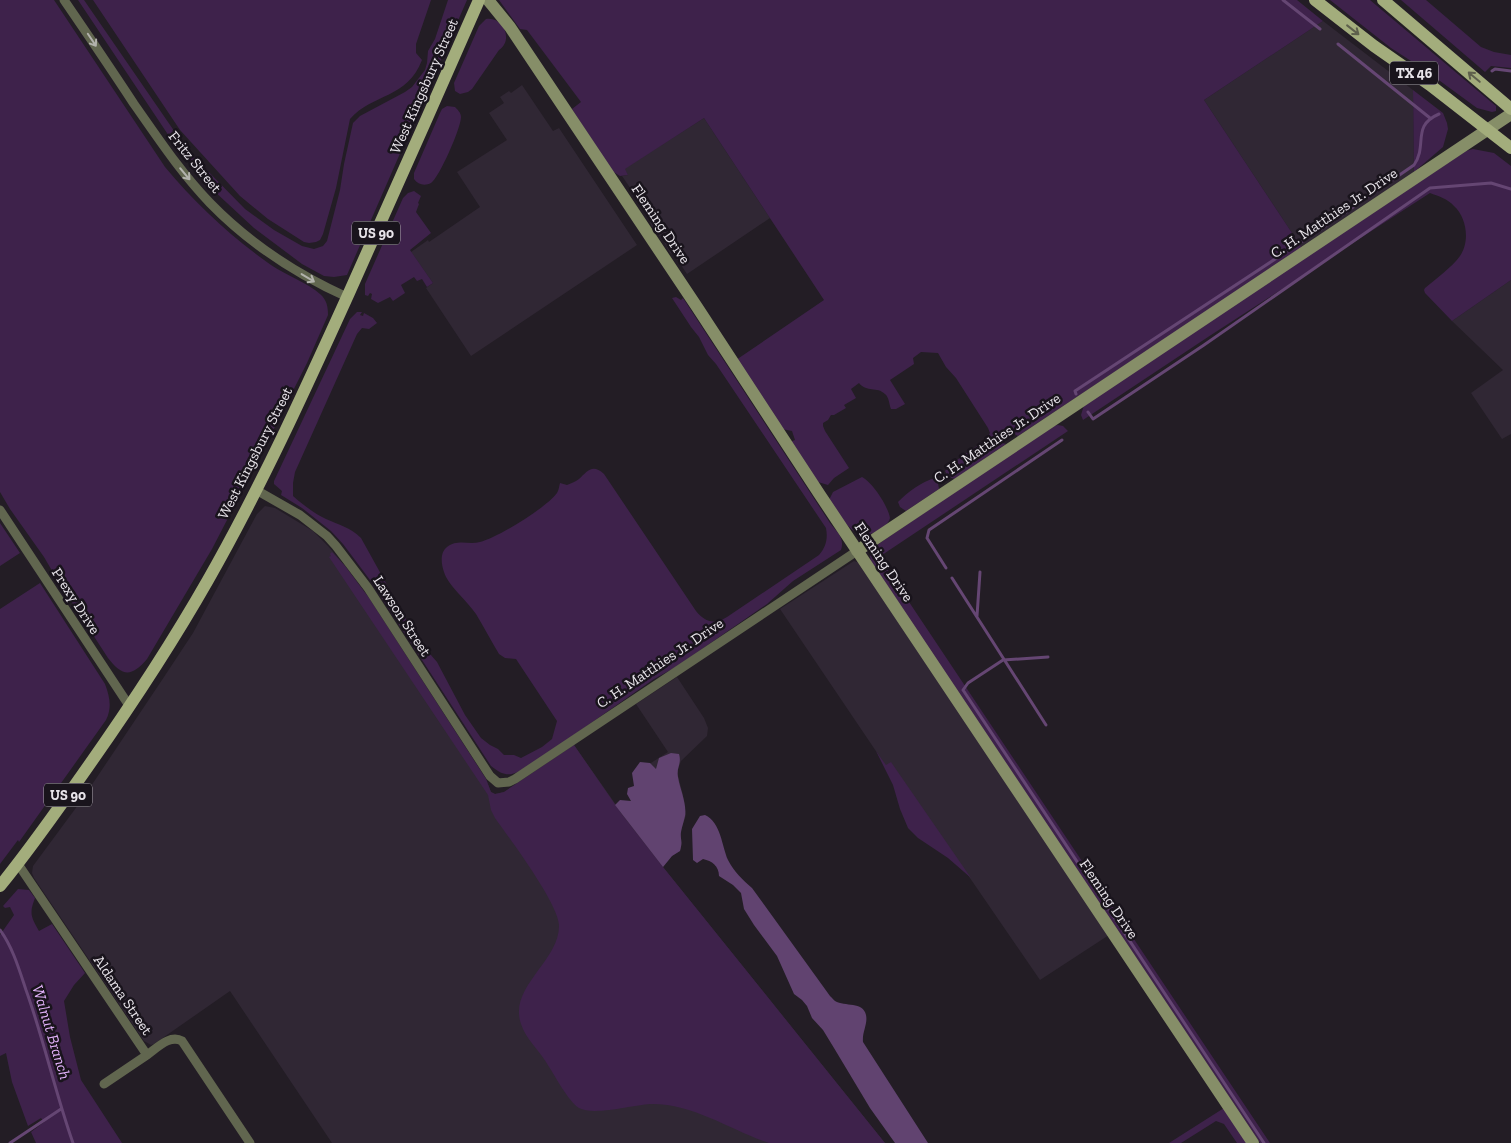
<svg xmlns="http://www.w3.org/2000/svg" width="1511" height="1143" font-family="'Zilla Slab',serif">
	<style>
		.built { fill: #302734 }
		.green { fill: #3e224b }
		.forest { fill: #614370 }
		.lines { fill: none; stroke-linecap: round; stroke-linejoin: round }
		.stream { stroke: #654673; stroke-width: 3 }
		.street { stroke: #61664f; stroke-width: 9 }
		.secondary { stroke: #868e68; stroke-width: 12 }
		.primary { stroke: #a3ad7c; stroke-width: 12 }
		.oneway { stroke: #5e604c }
		.oneway2 { stroke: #b2b2ac }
		.labels { text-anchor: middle; stroke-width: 5; stroke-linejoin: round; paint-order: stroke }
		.shield { fill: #19141c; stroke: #aaa6ac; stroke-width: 1 }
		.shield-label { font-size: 14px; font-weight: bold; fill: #e8e4ea }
		.street-label { font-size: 15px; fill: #e8e4ea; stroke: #19141c }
		.water-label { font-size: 16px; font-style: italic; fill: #e0b0f8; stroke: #19141c }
	</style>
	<rect width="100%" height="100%" fill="#231d25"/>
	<path class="built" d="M1323,21L1413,90L1414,172L1302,248L1204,100Z
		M522,85L553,131L559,128L637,245L471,356L426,288L433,283L411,252L428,240L429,242L480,207L457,172L507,140L489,113L504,103L500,97L509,91L511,93Z
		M704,118L770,218L687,274L675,256L670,253L664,242L651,225L646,211L622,176L628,175L624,169Z
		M1511,280V434L1502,439L1471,393L1503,370L1452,321Z
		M265,506L275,508L313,531L328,546L345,566L369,598L486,779L491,792L495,794L504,792L574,745L621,812L657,789L643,768L668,752L636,704L677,677L704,718L708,728L707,736L681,761L678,769V776L683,795L686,815L680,833L682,843L680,851L672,856L663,867L885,1143H332L230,991L154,1044L151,1045L144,1041L34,878L32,873L33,866L81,801L162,680L193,633L257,514Z
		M854,561L860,563L1109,935L1040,980L891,763L886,766L780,609Z"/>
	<path class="green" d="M0,0H54L165,167C196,204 231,237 271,265C286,275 308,283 320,294C327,300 328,307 328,315L307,363L254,468L212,549L147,659C131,678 122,676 108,658L58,581L44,557L10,509L0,492Z
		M78,0H84L179,138L196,159L245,209L274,230L302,246L314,249L323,246L327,241L340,190L344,164L353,123L360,116L405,92L412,87L425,70L427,63L428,51L435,39L448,0H467L347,275L334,277L324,276L302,264L254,228L213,190L175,145Z
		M93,0H431L416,44V53L422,60C407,99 373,93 350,119L336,188L323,234L320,240L316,242L309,243L304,242L268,219L240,196L180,130Z
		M499,0H1297L1323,21L1204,100L1302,248L1018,436L1009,431L1004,432L1001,441L1002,443L1006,444L955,479L948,477L945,471C955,459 970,452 982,442L984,443L993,438L988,436L990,433L988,428L956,378L946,367L938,353L921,352L913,358L914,364L890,380L905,404L896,409H891C889,404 889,397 885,394C877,386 867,393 859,383L851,389L856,398L844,405L846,408L834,415H831L828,420L823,423V426L825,431L849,468L834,478L828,485L818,482L790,442L795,440L792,431L782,429L736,360L824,300L704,118L625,169L628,175L620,176L612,171L572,109L581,102L527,30L520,29Z
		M1330,0H1370L1491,102L1496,106V111L1492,112L1477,108L1425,70L1391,48Z
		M1401,0H1426L1481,47L1494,52L1511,55V68L1491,66L1485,72Z
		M486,19C503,16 514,40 499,50L472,89L468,92L460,94L455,91L454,83L479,26Z
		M1413,90L1443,113L1447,123L1448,129L1443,147L1414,172Z
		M447,106L455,107C458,110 461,113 461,117C461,128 439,178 431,183C425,186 418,185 414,179V173L440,113L442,109Z
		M1473,149L1494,153L1511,166V280L1452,321L1425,293L1424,290L1425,288C1436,279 1452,267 1460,256C1470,242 1467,218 1454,206C1448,199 1438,196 1430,193L1211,335L1083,420L1081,415L1084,405L1466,151Z
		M414,191L421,196L418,203L419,204L416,212L431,233L410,250L433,283L427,287L422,279L417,281L414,277L401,285L405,293L393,301L390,297L378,303L371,299L372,294L370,293L368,296L365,295V284L403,198L408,193Z
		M676,297L681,300L683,298L830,523C837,532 845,538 841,550L793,581L767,604L676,667L654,679L531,765C514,774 508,780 491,766L370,580L343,544L331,531L302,508L281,495L282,491L274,484V481L350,319L357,312H362L360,315L363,316L364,313L373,318L377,323L369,329L362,328L357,334L295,472L293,483V496C302,504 315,514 326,519C339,525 350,527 361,538L417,639L437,662L465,715L481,738L490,745L498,749L504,755H514L521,758L542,747L552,739L557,721L516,659L505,658L499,654C491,641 484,627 476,614C468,602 447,584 444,572C441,564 440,552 447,547C457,539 469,545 480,542C497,538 546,508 557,493C559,490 559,486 560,483L567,485C571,483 575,482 579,479C587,472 592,463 604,474L696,611C705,622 714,625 727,617L819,555C826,547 828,539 826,528L716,364L708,355L699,337L691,327L672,298Z
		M1058,425L1063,426L1068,431L879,557L1270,1143H1260L871,563L870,556L874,547L1052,426Z
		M862,477C873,483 888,506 890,518C888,525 882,527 877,531C854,545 841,516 830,501V498L833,492Z
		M935,478L938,483L939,489L906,511L900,507L898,502C908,492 921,482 935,478Z
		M0,523L20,553L0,566Z
		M332,552L345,566L369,598L486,779L491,792L495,794L504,792L574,745L621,813L663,867L885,1143H769C730,1130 693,1103 650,1104C633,1105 594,1116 579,1108C568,1101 554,1074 546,1062C538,1049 526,1039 521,1024C508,987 560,961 559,925C558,903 510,839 495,818L491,810L488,795L329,557L331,556L330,554Z
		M40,583L105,684C110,697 112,708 106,720L19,842L18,840L0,864V609Z
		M876,751L886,765L891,762L971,878L948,858L918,838L908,828L900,809L893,785Z
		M18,889L29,890L35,898C29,913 31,917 39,931L52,924L85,973L74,985L64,1001L70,1037L81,1080L122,1143H36L31,1132L44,1122L41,1118L28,1126L12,1082L6,1053L0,1056V935L14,915L10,907L5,908L3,906Z
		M1224,1108L1248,1143H1237L1224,1124L1216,1121L1181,1143H1169Z"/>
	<path class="forest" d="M671,753L679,754C682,764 676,768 678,777C680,790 687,803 685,816C684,821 682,826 681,832C680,839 683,841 680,851L672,856L663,867L615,805L620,800L631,801L627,794L628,788L634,786L632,773L640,762L650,763L656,769L659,758Z
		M705,815C721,822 722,847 728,860C734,872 743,880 752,888L830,996C830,996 835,1001 835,1001C845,1007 863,1001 866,1015C868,1024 862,1032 863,1042L928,1143H895L870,1108L834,1048L823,1030L812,1018L807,1006L802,1000L794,994L777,956L754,925L744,909L741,893L733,885L719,876C719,866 712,861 703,859L697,863L693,860L692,829L700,816Z"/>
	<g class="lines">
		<path class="stream" d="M1283,0L1320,29
			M1338,44L1430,118
			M1492,71L1495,69L1511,71
			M1321,229L1414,165C1428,145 1411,126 1439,114
			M1076,394L1075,391L1307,238
			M1088,412L1093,419L1204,345L1430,188L1491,183L1511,189
			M946,568L927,538L929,530L1062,440
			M952,578L1046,725
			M977,616L980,572
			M1048,657L1003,660L968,683L963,690L1264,1143
			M0,930C13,948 19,969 26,990C44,1040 55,1092 73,1143
			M10,1143L61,1109"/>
		<path class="street" d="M64,0C88,35 111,69 134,104C158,138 181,173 210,203C249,243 296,274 347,297
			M256,490L300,515L327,536L336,546L368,588L490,776L498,783L509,782L515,779L857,551
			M0,510L130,707
			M18,864L147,1055C157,1048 170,1034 182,1041L250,1143
			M104,1084L147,1055"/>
		<path class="secondary" d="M488,0L510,27L697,307L820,495L1253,1143
			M857,551L1511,114"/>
		<path class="primary" d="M1315,0L1374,46L1430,85L1511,148
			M1383,0L1511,109
			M0,886C31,848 59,808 87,768C130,707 171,645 208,580C261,487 305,390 349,293C393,195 436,98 479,0"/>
	</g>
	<defs><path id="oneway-shaft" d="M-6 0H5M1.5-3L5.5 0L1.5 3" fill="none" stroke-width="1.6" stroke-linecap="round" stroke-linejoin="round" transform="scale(1.25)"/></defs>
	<g class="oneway">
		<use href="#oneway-shaft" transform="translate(1353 30) rotate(38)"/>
		<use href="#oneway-shaft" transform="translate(1474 77) rotate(-140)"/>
	</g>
	<g class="oneway2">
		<use href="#oneway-shaft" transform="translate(92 40) rotate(56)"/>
		<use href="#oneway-shaft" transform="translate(185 174) rotate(50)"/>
		<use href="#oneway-shaft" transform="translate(308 278) rotate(31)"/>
	</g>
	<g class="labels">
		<g class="shield">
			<rect x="1390" y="61.5" width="48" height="23" rx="4"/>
			<rect x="352" y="221.5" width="48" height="23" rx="4"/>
			<rect x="44" y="783.5" width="48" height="23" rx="4"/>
		</g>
		<g class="shield-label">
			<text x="1414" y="78">TX 46</text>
			<text x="376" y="238">US 90</text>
			<text x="68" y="800">US 90</text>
		</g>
		<g class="street-label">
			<text transform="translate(424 86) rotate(-66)" y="5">West Kingsbury Street</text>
			<text transform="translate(195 162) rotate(51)" y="5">Fritz Street</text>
			<text transform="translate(1334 213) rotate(-34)" y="5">C. H. Matthies Jr. Drive</text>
			<text transform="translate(661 224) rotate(56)" y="5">Fleming Drive</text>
			<text transform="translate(997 438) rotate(-34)" y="5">C. H. Matthies Jr. Drive</text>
			<text transform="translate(255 453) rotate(-63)" y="5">West Kingsbury Street</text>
			<text transform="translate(884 562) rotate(56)" y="5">Fleming Drive</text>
			<text transform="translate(76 601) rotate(57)" y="5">Prexy Drive</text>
			<text transform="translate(402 616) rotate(57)" y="5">Lawson Street</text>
			<text transform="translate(660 663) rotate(-34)" y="5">C. H. Matthies Jr. Drive</text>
			<text transform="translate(1109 899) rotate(56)" y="5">Fleming Drive</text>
			<text transform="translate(123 995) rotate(56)" y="5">Aldama Street</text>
		</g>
		<g class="water-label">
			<text transform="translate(52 1032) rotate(73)" y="6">Walnut Branch</text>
		</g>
	</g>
</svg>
